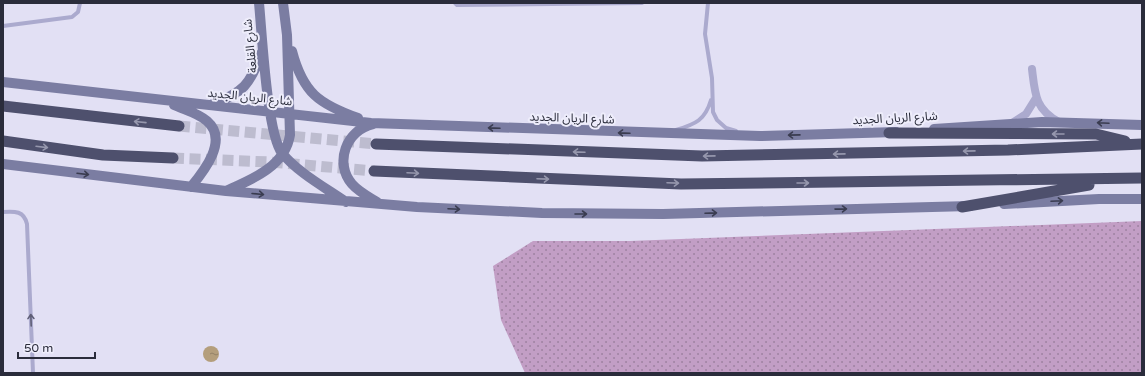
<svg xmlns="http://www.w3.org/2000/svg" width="1145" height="376" font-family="'Varela Round','Noto Sans Arabic',sans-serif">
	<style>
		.grass { fill: url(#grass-dots) }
		.water { fill: url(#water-ripples) }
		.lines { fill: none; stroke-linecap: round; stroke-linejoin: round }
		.trunk-tunnel { stroke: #bdbccf; stroke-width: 11; stroke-dasharray: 11 5.5; stroke-linecap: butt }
		.service { stroke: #abaace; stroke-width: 4 }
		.minor { stroke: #abaace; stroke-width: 8 }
		.secondary { stroke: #7b7da2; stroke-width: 10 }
		.trunk { stroke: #4e506d; stroke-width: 11 }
		.oneway { stroke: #9697ad }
		.oneway2 { stroke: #3a3c50 }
		.oneway3 { stroke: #5e5e76 }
		.labels { text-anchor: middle; stroke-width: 4; stroke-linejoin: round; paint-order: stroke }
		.street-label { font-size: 12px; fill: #2a2c3b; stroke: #eeedfb }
	</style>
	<defs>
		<pattern id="grass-dots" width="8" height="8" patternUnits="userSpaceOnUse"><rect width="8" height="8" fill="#c29ec5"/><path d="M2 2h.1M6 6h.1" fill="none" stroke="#9e81a1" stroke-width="1.8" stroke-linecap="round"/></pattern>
		<pattern id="water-ripples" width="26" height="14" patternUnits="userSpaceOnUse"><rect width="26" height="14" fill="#b49e7c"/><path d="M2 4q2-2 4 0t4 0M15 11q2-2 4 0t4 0" fill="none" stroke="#938167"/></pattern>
	</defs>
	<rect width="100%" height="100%" fill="#e2e0f4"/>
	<path class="grass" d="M1142,221V373H525L501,320L493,266L533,241H630Z"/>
	<path class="water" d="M203 354a8 8 0 1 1 16 0a8 8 0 1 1-16 0Z"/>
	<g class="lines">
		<path class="trunk-tunnel" d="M179,126L376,144
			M173,158L270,162L374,171"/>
		<path class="service" d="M455,3L457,5L642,3
			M708,3L705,34L712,78L713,112L717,120L726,128L736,131
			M3,26L72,17L78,12L80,3
			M676,130C696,124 705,120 711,100
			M3,212C15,211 24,211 27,224L33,373"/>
		<path class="minor" d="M1032,69C1035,94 1035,109 1059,122
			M1012,123L1026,114L1036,98"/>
		<path class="secondary" d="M259,3C262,33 267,134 282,153C297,172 326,188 346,202
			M292,51C303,93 319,104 358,118
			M3,82L371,123L760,136L896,132
			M174,105C185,110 198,113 207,121C229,140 204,171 191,187
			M211,105C244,92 250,85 262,52
			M373,124C346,130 334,163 352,184C359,192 369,197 377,202
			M934,129L1042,122L1142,125
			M3,164L226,191L417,207L542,213L663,214L970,206
			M228,190C253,179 285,166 290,135L287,35L283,3
			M1004,204L1099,199H1142"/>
		<path class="trunk" d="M3,106L179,126
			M889,133L1096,134L1125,141
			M3,141L103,155L173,158
			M376,144L702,156L1008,150L1142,144
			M374,171L681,184L1142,178
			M962,207L1089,185"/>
	</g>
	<defs><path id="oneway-shaft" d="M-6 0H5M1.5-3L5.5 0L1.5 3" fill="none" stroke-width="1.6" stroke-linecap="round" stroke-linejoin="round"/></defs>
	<g class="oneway">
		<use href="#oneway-shaft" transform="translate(140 122) rotate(-174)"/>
		<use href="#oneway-shaft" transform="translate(1058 134) rotate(180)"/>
		<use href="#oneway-shaft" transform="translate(42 147) rotate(7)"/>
		<use href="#oneway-shaft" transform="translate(969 151) rotate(179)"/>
		<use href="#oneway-shaft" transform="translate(579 152) rotate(-178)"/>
		<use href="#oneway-shaft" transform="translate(839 154) rotate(179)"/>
		<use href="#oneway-shaft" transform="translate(709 156) rotate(179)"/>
		<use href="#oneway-shaft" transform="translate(413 173) rotate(3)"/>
		<use href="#oneway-shaft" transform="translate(543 179) rotate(2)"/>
		<use href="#oneway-shaft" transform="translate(673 183) rotate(2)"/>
		<use href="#oneway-shaft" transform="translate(803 183)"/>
	</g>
	<g class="oneway2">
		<use href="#oneway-shaft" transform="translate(1103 123) rotate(-177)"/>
		<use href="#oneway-shaft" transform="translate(494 128) rotate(-178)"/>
		<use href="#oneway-shaft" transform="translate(624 133) rotate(-178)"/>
		<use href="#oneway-shaft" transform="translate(794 135) rotate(179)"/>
		<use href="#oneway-shaft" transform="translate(83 174) rotate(7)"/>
		<use href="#oneway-shaft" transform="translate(258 194) rotate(5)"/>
		<use href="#oneway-shaft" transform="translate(1057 201) rotate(-3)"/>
		<use href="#oneway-shaft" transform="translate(454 209) rotate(3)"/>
		<use href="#oneway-shaft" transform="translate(841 209) rotate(-1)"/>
		<use href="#oneway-shaft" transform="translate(711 213) rotate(-2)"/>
		<use href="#oneway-shaft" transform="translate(581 214)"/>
	</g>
	<use class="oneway3" href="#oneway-shaft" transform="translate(31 320) rotate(-92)"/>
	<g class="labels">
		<g class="street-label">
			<text transform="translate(250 46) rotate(-96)" y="4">شارع القلعة</text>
			<text transform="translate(250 97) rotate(6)" y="4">شارع الريان الجديد</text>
			<text transform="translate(572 118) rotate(2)" y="4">شارع الريان الجديد</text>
			<text transform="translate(895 118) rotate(-3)" y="4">شارع الريان الجديد</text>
		</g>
	</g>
	<rect width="1145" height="376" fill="none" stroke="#2a2c3b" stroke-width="8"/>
	<path d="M18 352v6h77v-6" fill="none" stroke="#2a2c3b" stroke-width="2"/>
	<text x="24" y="352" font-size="12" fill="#2a2c3b" stroke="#eeedfb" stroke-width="3" paint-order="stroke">50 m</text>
</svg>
